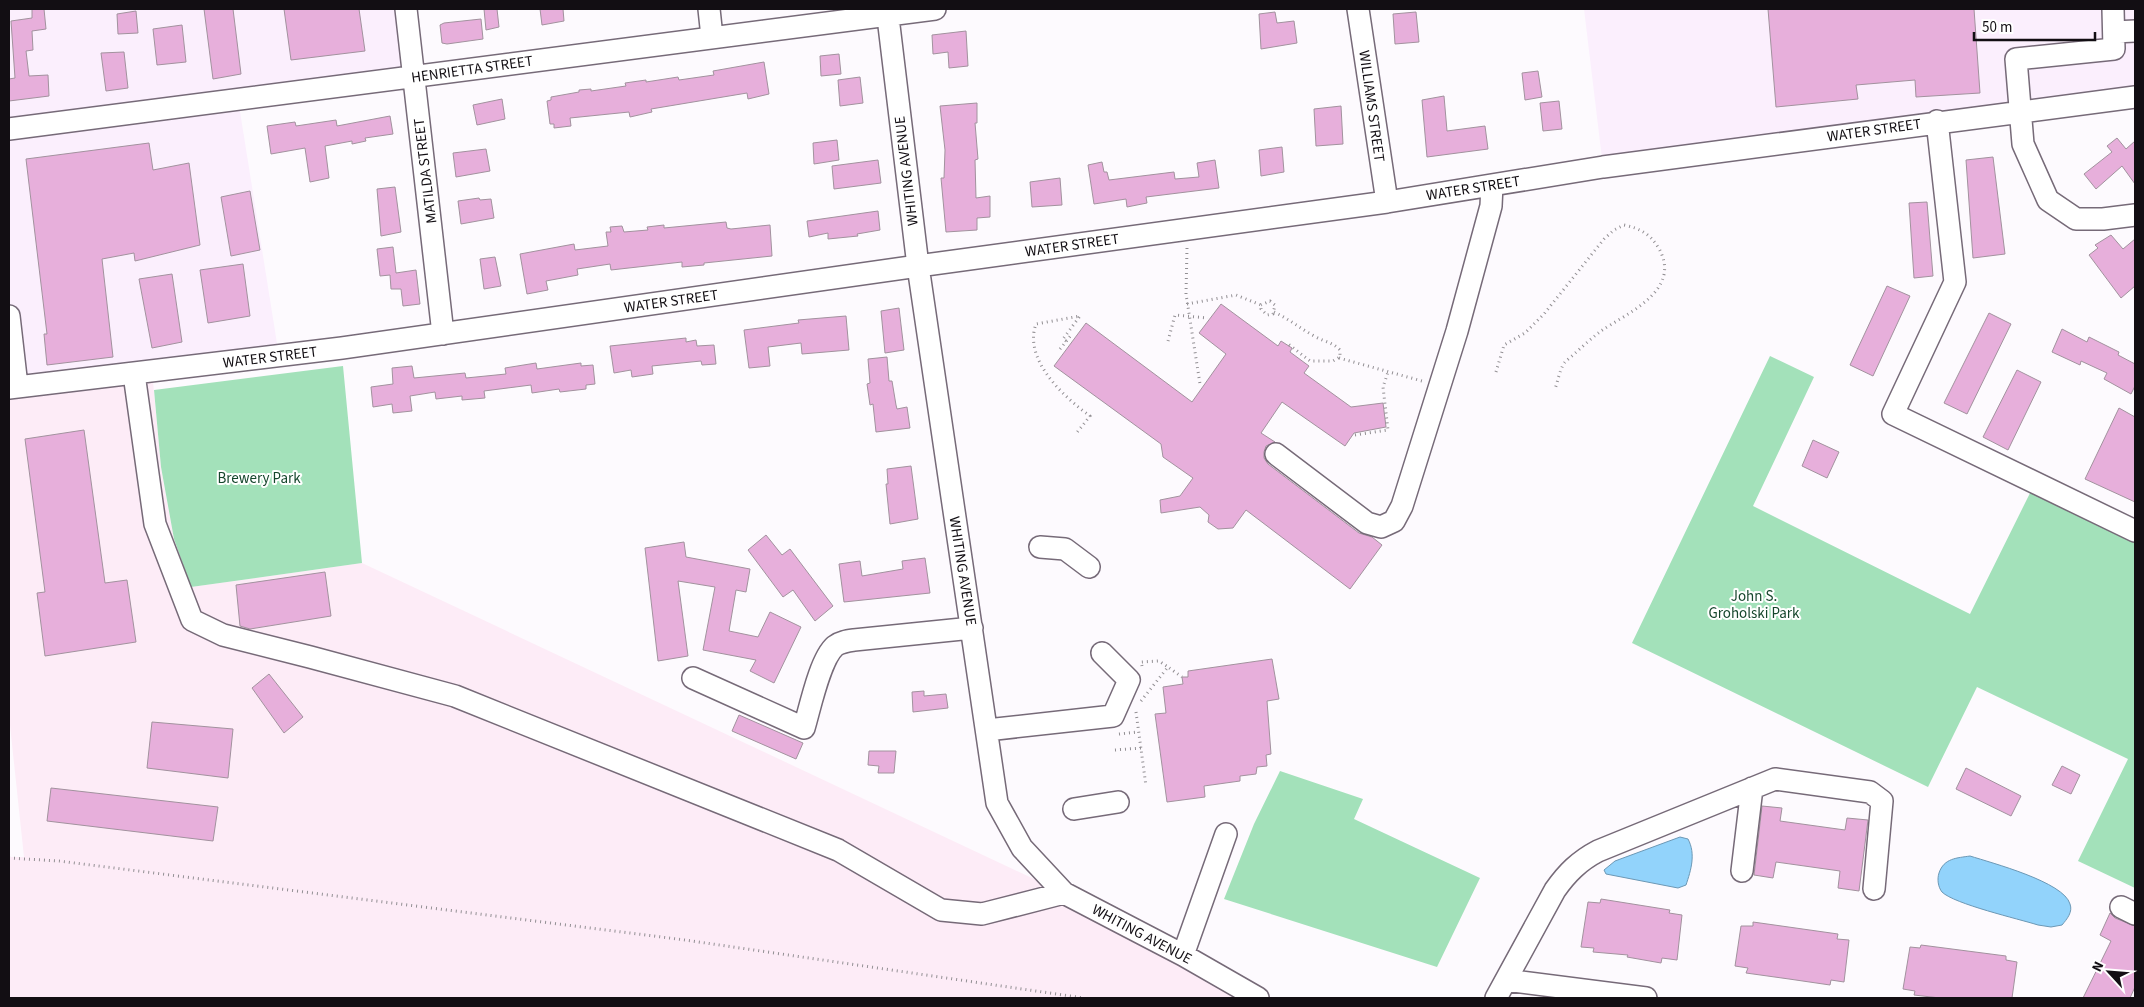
<svg xmlns="http://www.w3.org/2000/svg" width="2144" height="1007" font-family="'Source Sans 3',sans-serif">
	<style>
		.built { fill: #fbeffd }
		.industrial { fill: #fdecf7 }
		.green { fill: #a3e1ba }
		.water { fill: #92d3fb; stroke: #6c98b5 }
		.building { fill: #e7afdb; stroke: #a2929e }
		.lines { fill: none; stroke-linecap: round; stroke-linejoin: round }
		.minor-casing { stroke: #766a78; stroke-width: 24 }
		.path { stroke: #928f93; stroke-width: 3; stroke-dasharray: 1 4; stroke-linecap: butt }
		.minor { stroke: #fff; stroke-width: 21 }
		.labels { text-anchor: middle; stroke-width: 4; stroke-linejoin: round; paint-order: stroke }
		.street-label { font-size: 15px; fill: #120e13; stroke: #fff }
		.park-label { font-size: 15px; fill: #15462c; stroke: #fff }
	</style>
	<rect width="100%" height="100%" fill="#fdfafe"/>
	<path class="built" d="M9,9H406L414,77L238,99L279,356L17,386L9,334Z
		M1584,9H2135V97L1603,167Z"/>
	<path class="industrial" d="M152,371L161,467L167,502L174,539L191,587L362,563L1064,893L1255,998H9V857H24L9,716V390Z"/>
	<path class="green" d="M1770,356L1814,377L1753,506L1970,614L2035,483L2135,530V888L2078,861L2128,759L1977,687L1928,787L1632,643Z
		M343,366L362,563L191,587L174,539L161,467L154,390Z
		M1280,771L1363,799L1354,819L1480,878L1437,967L1224,899L1254,824Z"/>
	<path class="water" d="M1680,837L1688,839C1696,854 1691,870 1686,885L1678,888L1606,874L1604,870L1615,861Z
		M1970,856C1992,863 2064,882 2070,904C2073,912 2067,919 2062,925L2051,927L2038,925C2019,919 1954,904 1942,892C1938,887 1937,879 1939,873C1944,858 1957,858 1970,856Z"/>
	<path class="building" d="M32,9H44L46,29L32,31L33,50L26,51L29,76L48,75L49,96L9,101V79L15,78L11,21L32,18Z
		M204,9H233L241,74L213,79Z
		M284,9H359L365,51L291,60Z
		M484,9H497L499,27L486,30Z
		M540,9H563L564,21L542,25Z
		M1768,9H1974L1980,93L1916,97L1915,80L1856,85L1858,99L1776,107Z
		M136,11L138,33L118,34L117,14Z
		M1275,12L1277,23L1294,21L1297,43L1261,49L1259,14Z
		M1416,12L1419,42L1395,44L1393,14Z
		M481,19L483,39L447,44L442,43L440,25L444,23Z
		M182,25L186,62L157,65L153,29Z
		M966,31L968,66L949,68L948,52L933,54L932,35Z
		M124,52L128,88L106,91L101,53Z
		M839,54L841,74L821,76L820,56Z
		M764,62L769,94L748,99L747,93L651,109L652,112L630,117L629,112L570,118L571,126L554,128V124H550L547,101L551,100V97L579,92V90L591,89V91L626,86L625,83L646,80V82L678,77L679,80L714,75L713,71Z
		M1538,71L1542,97L1525,100L1522,73Z
		M860,77L863,103L840,106L838,80Z
		M1444,96L1447,131L1485,126L1488,149L1427,157L1422,100Z
		M502,99L505,119L477,125L473,105Z
		M1559,101L1562,129L1543,131L1540,103Z
		M977,103V123H975L978,159L975,160L976,198L990,196V217L977,218V230L946,232L941,178H944L945,150L940,106Z
		M1341,106L1343,144L1316,146L1314,109Z
		M390,116L393,134L365,138L366,141L352,144V141L325,146L329,178L310,182L305,148L271,154L267,126L295,122L296,126L336,120L337,126Z
		M2117,138L2126,149L2135,141V184L2122,166L2096,189L2084,174L2112,152L2107,146Z
		M837,140L839,160L814,164L813,143Z
		M149,143L153,170L189,163L200,245L135,261L134,253L102,259L113,357L47,365L44,334H47L26,159Z
		M1282,147L1284,172L1261,176L1259,150Z
		M486,149L490,171L456,177L453,153Z
		M1993,157L2005,254L1973,258L1966,160Z
		M878,160L881,183L834,189L832,166Z
		M1215,160L1219,188L1146,197L1147,203L1127,207L1126,199L1094,204L1088,165L1102,162L1104,172H1107L1109,180L1174,172L1175,179L1199,177L1197,163Z
		M1060,178L1062,205L1032,207L1030,182Z
		M395,187L401,232L381,236L377,189Z
		M250,191L260,250L231,256L221,197Z
		M479,198L480,200L491,199L494,218L461,224L458,201Z
		M1927,202L1933,276L1914,278L1909,203Z
		M878,211L880,230L857,234L858,236L828,239V233L809,237L807,221Z
		M726,222L727,228L731,229L770,225L772,256L704,263V265L682,267V262L611,270L610,264L577,269L578,275L546,281L548,290L527,294L520,254L574,244L575,250L608,246L606,232H611L610,227L622,226L624,232L648,230L647,227L664,225V228Z
		M2111,235L2123,249L2135,239V286L2121,298L2089,255L2098,248L2095,245Z
		M393,247L396,273L416,270L420,304L403,306L401,289H391L390,275L380,276L377,249Z
		M495,257L501,286L484,289L480,259Z
		M243,264L250,316L208,323L200,270Z
		M172,274L182,342L152,348L139,279Z
		M1887,286L1910,296L1873,376L1850,365Z
		M1221,304L1278,346L1281,341L1292,348L1290,352L1309,366L1304,373L1351,407L1383,403L1386,427L1354,433L1345,446L1282,402L1261,433L1275,442L1266,446L1264,452V458L1268,464L1359,533L1372,537L1382,545L1350,589L1246,510L1233,528L1218,529L1208,522L1209,515L1200,507L1161,513L1160,500L1180,496L1193,478L1163,457L1161,444L1054,366L1086,323L1192,402L1226,354L1199,333Z
		M899,308L904,350L885,353L881,311Z
		M1989,313L2011,324L1967,414L1944,403Z
		M846,316L849,350L802,354L801,343L768,347L770,366L749,368L744,330L799,323L798,320Z
		M2062,329L2087,342L2089,337L2119,352L2118,355L2135,364V386L2131,394L2104,379L2107,373L2081,361L2080,365L2052,352Z
		M686,338V342L696,340L697,346L714,345L716,364L702,365L701,361L652,366L653,374L632,377L631,370L614,373L610,346Z
		M887,357L889,381H892L896,405L897,409L907,407L910,428L876,432L873,404L870,405L867,384L870,383L868,359Z
		M536,363L537,369L581,363V366L593,365L595,384L586,385V389L560,392L559,389L532,393L531,385L484,391L485,398L462,400V396L436,399L435,392L410,396L412,411L393,413L392,404L373,407L371,387L393,384L392,368L412,366L414,378L465,373L466,378L506,374L505,368Z
		M2017,370L2041,382L2008,450L1983,437Z
		M2119,408L2135,417V502L2085,479Z
		M84,430L105,583L127,580L136,642L45,656L37,593L45,592L25,439Z
		M1813,440L1839,452L1827,478L1802,466Z
		M911,466L918,519L890,524L886,484H888L887,469Z
		M766,535L782,555L790,549L833,606L815,621L793,590L783,597L748,550Z
		M684,542L686,557L750,569L746,592L736,590L729,631L758,637L770,612L801,627L774,683L750,671L756,660L703,650L715,587L678,581L688,656L658,661L645,548Z
		M925,558L930,593L844,602L839,564L860,561L862,576L903,569L902,561Z
		M325,572L331,616L250,629L240,626L236,585Z
		M1272,659L1279,699L1267,701L1271,754L1266,755L1267,766L1257,767L1256,774L1240,776V781L1204,786L1205,797L1167,802L1155,714L1166,713L1163,687L1183,684L1182,677H1188V671Z
		M269,674L303,717L284,733L252,688Z
		M924,691V696L946,694L948,708L913,712L912,692Z
		M739,715L803,743L796,759L732,731Z
		M152,722L233,729L228,778L147,768Z
		M869,751H896L894,773H878L879,766L868,765Z
		M2062,766L2080,775L2071,794L2052,785Z
		M1966,768L2021,796L2011,816L1956,789Z
		M51,788L218,807L213,841L47,821Z
		M1762,806L1782,808L1780,821L1845,830L1847,818L1868,820L1859,891L1838,888L1840,871L1776,862L1773,878L1754,875Z
		M1601,899L1670,910L1669,913L1682,915L1677,960L1662,958L1661,963L1627,957L1628,955L1593,952L1594,948L1581,947L1588,902L1600,903Z
		M2110,913L2115,918L2135,926V987L2130,998H2083L2111,941L2100,935Z
		M1753,922L1838,934L1837,939L1849,940L1844,982L1831,980L1830,985L1789,979L1746,973L1748,968L1735,966L1741,926H1753Z
		M1921,945L2006,956V960L2017,962L2012,998H1940L1914,995L1915,991L1903,989L1910,947L1920,948Z"/>
	<g class="lines">
		<g class="minor-casing">
			<path id="minor" d="M406,9L443,334
				M709,9L712,37
				M887,9L918,266L997,803L1022,848L1064,893L1183,955L1258,998
				M1358,9L1387,202
				M2113,9L2114,49L2016,59L2023,144L2048,200L2076,219H2103L2135,215
				M2114,32L2135,31
				M1937,121L1955,282L1893,414L2135,531
				M9,129L935,9
				M9,316L17,386
				M134,374L155,524L192,620L223,635L310,657L455,696L838,850L941,910L982,914L1064,893
				M9,388L342,348L918,266L1387,202L1603,167L2135,97
				M1276,454L1367,523L1381,527L1394,521L1402,506L1457,331L1491,206L1492,185
				M1040,547L1065,549L1089,567
				M693,678L804,728C810,708 820,659 835,646C840,642 847,641 854,640L972,628
				M987,730L1113,716L1129,680L1102,653
				M1074,809L1118,802
				M1742,871L1752,788
				M2121,907L2135,914
				M1183,955L1226,834
				M1506,980L1646,998
				M1496,998L1555,890C1567,873 1579,861 1598,851L1775,779L1870,792L1882,801L1874,889"/>
		</g>
		<path class="path" d="M1187,248L1186,294L1200,384
			M1187,304L1236,295L1261,305V309L1267,315L1273,314L1275,305L1270,301L1261,305
			M1274,312C1289,319 1301,329 1316,337C1325,342 1332,342 1340,350V357L1333,361H1310L1287,343
			M1066,341L1063,339L1080,316L1036,324C1023,360 1064,397 1090,416L1075,435
			M1168,341L1175,315L1208,318
			M1060,349L1072,334
			M1339,358L1422,381
			M1496,372L1504,345L1525,333L1544,314L1604,239L1614,230L1624,225C1639,228 1650,234 1658,247C1684,290 1627,313 1601,331C1589,340 1578,351 1566,361C1560,367 1558,381 1555,389
			M1355,435L1388,430L1383,387L1388,372
			M1142,666L1141,662L1159,661L1168,667
			M1141,701L1168,667L1182,677
			M1136,712L1146,786
			M1119,734L1138,732
			M1115,750L1141,748
			M9,858L59,861L685,940L1084,998"/>
		<use href="#minor" class="minor"/>
	</g>
	<g class="labels">
		<g class="street-label">
			<text transform="translate(472 69) rotate(-8)" y="5">HENRIETTA STREET</text>
			<text transform="translate(1372 106) rotate(82)" y="5">WILLIAMS STREET</text>
			<text transform="translate(1874 130) rotate(-8)" y="5">WATER STREET</text>
			<text transform="translate(425 171) rotate(-97)" y="5">MATILDA STREET</text>
			<text transform="translate(906 171) rotate(-97)" y="5">WHITING AVENUE</text>
			<text transform="translate(1473 188) rotate(-9)" y="5">WATER STREET</text>
			<text transform="translate(1072 245) rotate(-8)" y="5">WATER STREET</text>
			<text transform="translate(671 301) rotate(-8)" y="5">WATER STREET</text>
			<text transform="translate(270 357) rotate(-7)" y="5">WATER STREET</text>
			<text transform="translate(963 571) rotate(81)" y="5">WHITING AVENUE</text>
			<text transform="translate(1142 934) rotate(28)" y="5">WHITING AVENUE</text>
		</g>
		<g class="park-label">
			<text x="259" y="483">Brewery Park</text>
			<text x="1754" y="601">John S.<tspan x="1754" dy="17">Groholski Park</tspan></text>
		</g>
	</g>
	<rect width="2144" height="1007" fill="none" stroke="#120e13" stroke-width="20"/>
	<g transform="translate(2109 972) rotate(296)" stroke="#ffffff" stroke-width="4" paint-order="stroke">
	<path d="M0-4L9 19L0 12L-9 19Z" fill="#120e13"/>
	<text y="-8" font-size="14" font-weight="bold" text-anchor="middle" fill="#120e13">N</text>
	</g>
	<path d="M1974 32v8h121v-8" fill="none" stroke="#120e13" stroke-width="2.5"/>
	<text x="1982" y="32" font-size="15" fill="#120e13" stroke="#ffffff" stroke-width="4" paint-order="stroke">50 m</text>
</svg>
